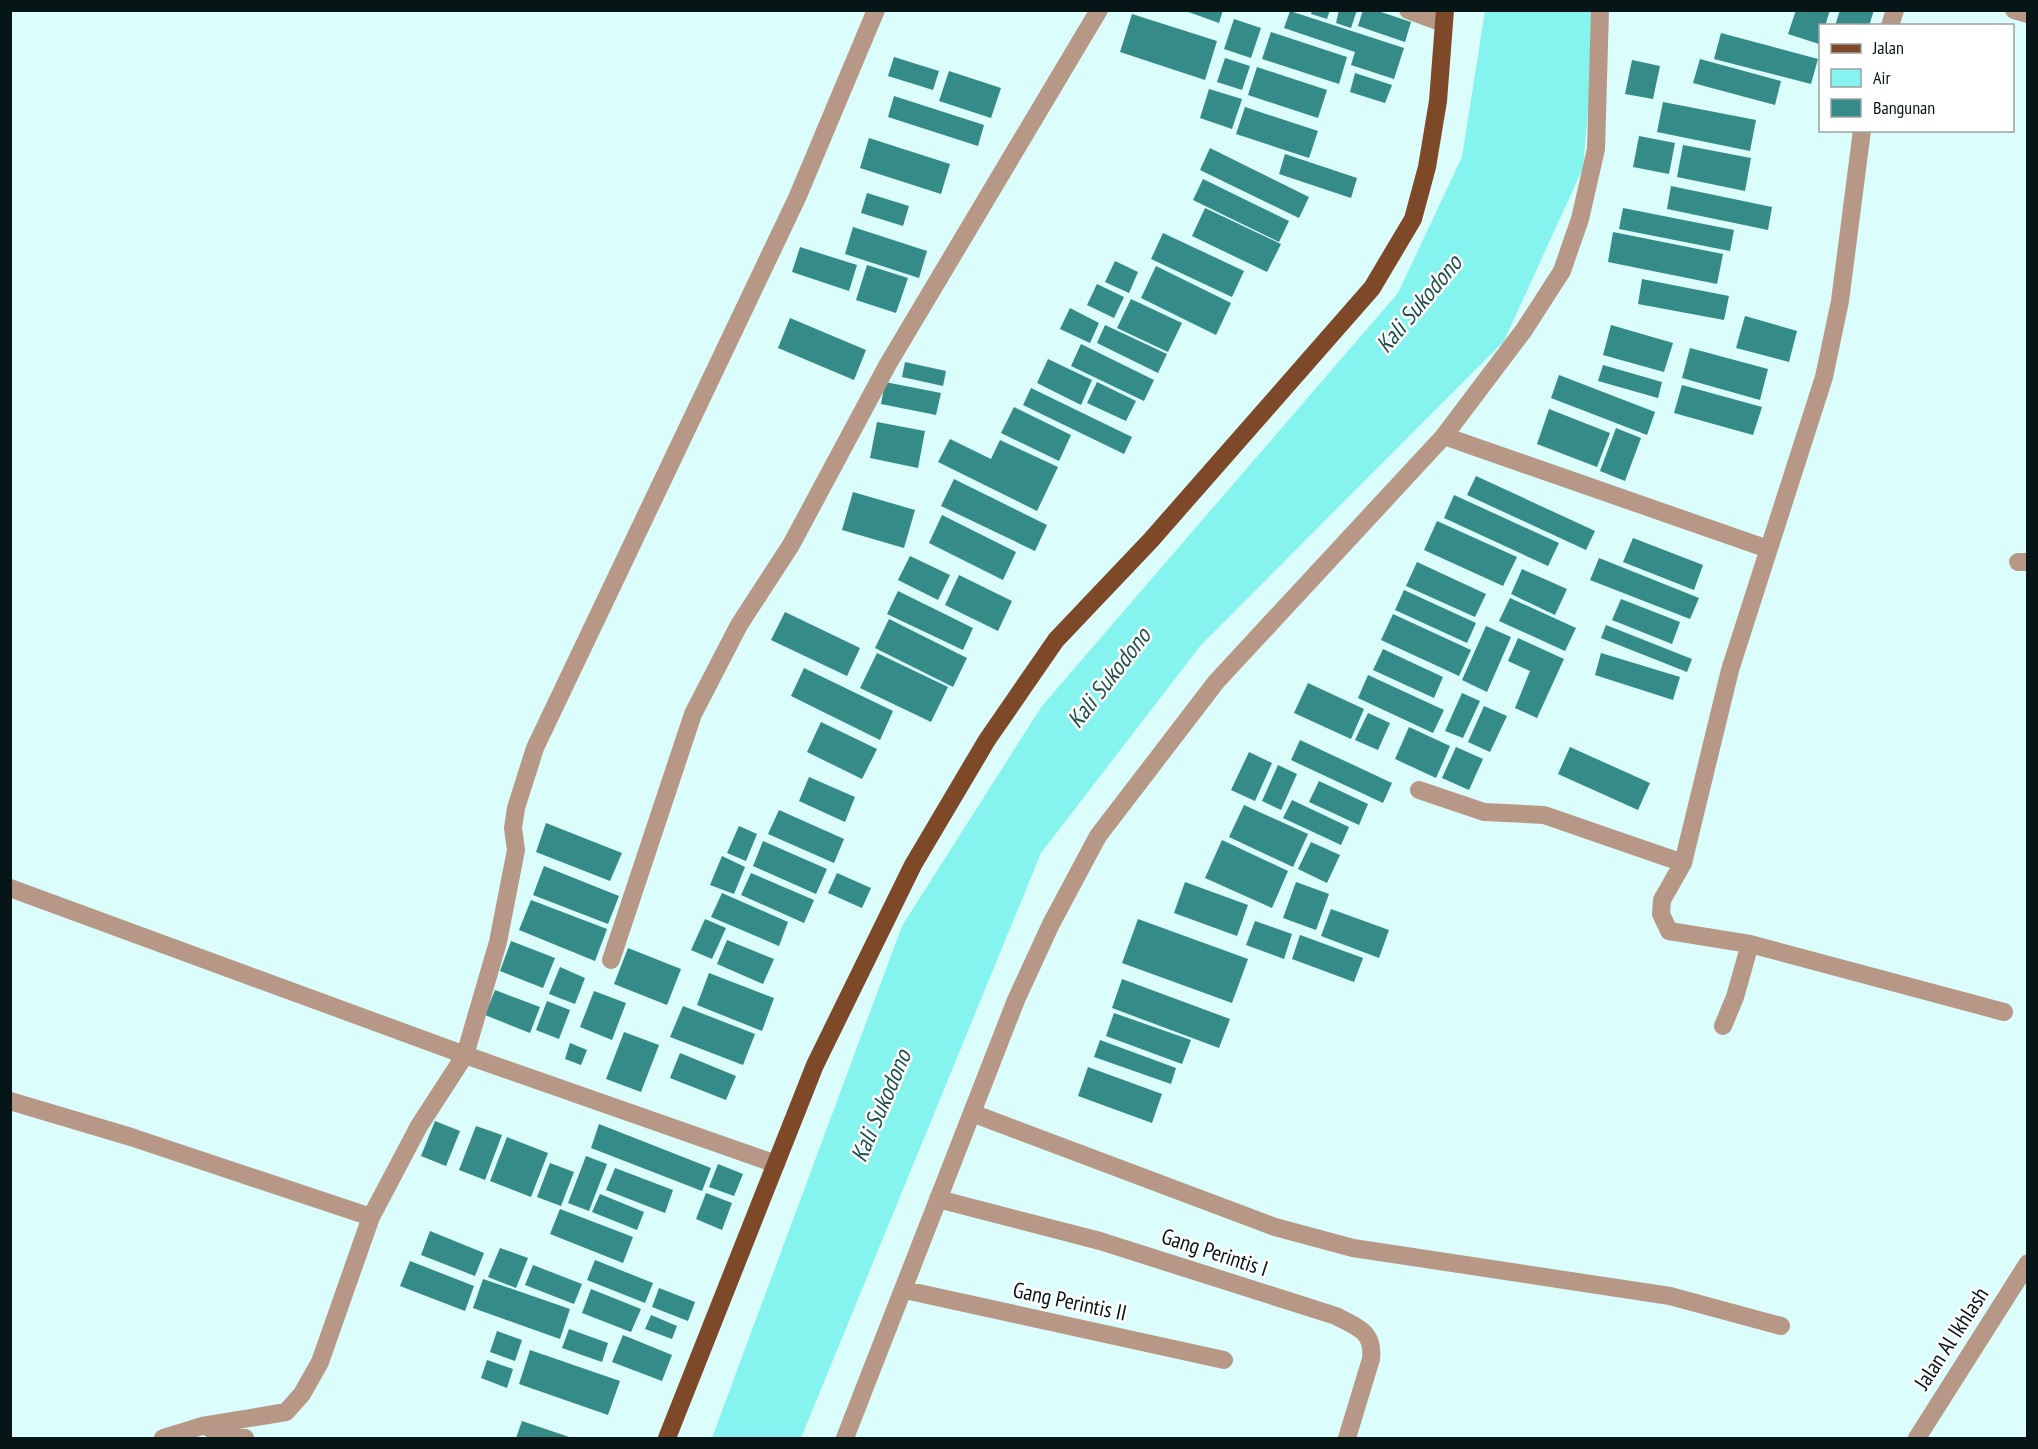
<svg xmlns="http://www.w3.org/2000/svg" width="2038" height="1449" font-family="'PT Sans Narrow',sans-serif">
	<style>
		.water { fill: #85f3ee }
		.building { fill: #358b88 }
		.lines { fill: none; stroke-linecap: round; stroke-linejoin: round }
		.minor { stroke: #b79785; stroke-width: 18 }
		.major { stroke: #7e4929; stroke-width: 18 }
		.labels { text-anchor: middle; stroke-width: 5; stroke-linejoin: round; paint-order: stroke }
		.street-label { font-size: 22px; fill: #061616; stroke: #fff }
		.water-label { font-size: 24px; font-style: italic; fill: #1e4f4d; stroke: #fff }
	</style>
	<rect width="100%" height="100%" fill="#dbfdfb"/>
	<path class="water" d="M1485,11H1597L1583,168L1504,341L1201,645L1041,853L801,1438H712L902,926L1042,706L1398,293L1462,157Z"/>
	<path class="building" d="M1183,10H1223L1219,23Z
		M1312,10H1330L1327,19L1311,14Z
		M1339,10H1357L1351,28L1336,23Z
		M1363,10H1375L1411,22L1405,42L1358,26Z
		M1796,10H1830L1825,26H1820L1819,44L1788,34Z
		M1840,10H1874L1869,26H1835Z
		M1290,11L1404,48L1394,79L1351,65L1355,52L1284,28Z
		M1132,14L1217,41L1205,80L1120,52Z
		M1234,19L1261,28L1251,58L1224,49Z
		M1271,32L1347,57L1339,84L1262,59Z
		M1721,33L1818,59L1811,84L1714,59Z
		M894,57L939,71L933,90L888,76Z
		M1225,58L1250,66L1242,90L1217,82Z
		M1700,59L1781,81L1775,105L1693,83Z
		M1632,60L1660,66L1653,99L1625,94Z
		M1257,67L1327,90L1318,118L1248,95Z
		M949,71L1001,88L991,118L939,101Z
		M1355,73L1392,85L1385,103L1350,92Z
		M1209,89L1242,99L1232,129L1200,118Z
		M894,96L984,125L978,146L888,117Z
		M1663,102L1756,120L1750,151L1657,132Z
		M1245,107L1318,131L1309,158L1236,134Z
		M1639,136L1675,143L1669,174L1633,167Z
		M869,138L950,164L941,194L860,168Z
		M1683,145L1751,158L1745,191L1677,177Z
		M1210,148L1309,197L1299,218L1200,170Z
		M1285,154L1357,178L1351,198L1279,174Z
		M1203,179L1289,221L1279,242L1193,200Z
		M1671,186L1772,207L1768,230L1667,209Z
		M867,193L909,206L903,226L861,213Z
		M1205,208L1281,244L1267,272L1192,236Z
		M1623,208L1734,230L1730,251L1619,229Z
		M853,227L927,251L919,278L845,254Z
		M1613,232L1723,254L1717,284L1608,262Z
		M1163,233L1244,271L1232,297L1151,259Z
		M800,247L857,265L849,291L792,272Z
		M1115,261L1138,272L1129,293L1105,282Z
		M867,265L908,278L896,313L856,300Z
		M1156,266L1231,303L1216,335L1141,298Z
		M1642,279L1729,296L1724,320L1638,304Z
		M1097,284L1124,297L1114,318L1087,305Z
		M1131,299L1182,323L1168,352L1117,328Z
		M1070,308L1099,323L1090,343L1060,329Z
		M1745,316L1797,331L1789,362L1736,348Z
		M790,318L866,350L854,380L778,348Z
		M1105,325L1167,354L1158,373L1097,343Z
		M1611,325L1673,343L1664,372L1603,355Z
		M1081,344L1154,380L1144,401L1071,366Z
		M1690,348L1768,369L1760,400L1682,378Z
		M1048,359L1092,380L1081,405L1037,383Z
		M905,362L946,371L943,386L902,377Z
		M1603,365L1662,382L1658,398L1598,381Z
		M1559,375L1655,412L1647,435L1551,398Z
		M885,382L941,393L936,415L881,404Z
		M1097,382L1136,401L1126,421L1087,403Z
		M1682,385L1762,407L1753,435L1674,413Z
		M1031,388L1132,437L1124,454L1023,405Z
		M1014,407L1071,435L1059,461L1001,433Z
		M1549,409L1610,433L1597,467L1537,444Z
		M877,422L925,431L918,468L870,458Z
		M1616,428L1641,438L1625,481L1600,471Z
		M950,439L991,459L1000,440L1058,467L1037,511L938,462Z
		M1476,476L1595,531L1586,550L1467,495Z
		M954,479L1047,525L1035,551L941,506Z
		M853,492L915,510L904,548L842,530Z
		M1454,495L1559,543L1548,566L1444,518Z
		M942,515L1016,552L1003,580L929,543Z
		M1437,521L1517,557L1503,586L1424,550Z
		M1633,538L1703,565L1694,590L1623,562Z
		M910,556L950,575L938,600L898,580Z
		M1599,558L1699,598L1690,619L1590,580Z
		M1417,562L1486,594L1475,617L1406,586Z
		M1522,569L1567,589L1555,615L1511,594Z
		M959,575L1012,601L998,631L945,605Z
		M1404,590L1476,623L1467,643L1395,610Z
		M898,591L973,628L963,650L887,614Z
		M1510,598L1576,628L1565,651L1499,621Z
		M1621,599L1680,622L1672,644L1612,620Z
		M785,612L860,648L847,676L771,640Z
		M1393,614L1471,650L1459,676L1381,640Z
		M889,619L967,658L953,687L875,648Z
		M1606,625L1692,659L1687,672L1601,638Z
		M1486,626L1511,637L1487,692L1462,680Z
		M1518,638L1564,659L1537,718L1515,708L1530,671L1508,661Z
		M1383,649L1443,677L1434,698L1373,670Z
		M877,653L948,687L931,722L860,688Z
		M1601,653L1680,677L1673,700L1595,675Z
		M804,668L893,711L880,740L791,696Z
		M1368,675L1444,710L1433,733L1358,698Z
		M1308,683L1364,709L1351,739L1294,713Z
		M1462,693L1480,701L1463,738L1445,731Z
		M1484,706L1507,716L1490,752L1468,742Z
		M1368,713L1390,723L1378,750L1355,740Z
		M821,722L877,749L862,779L807,752Z
		M1409,727L1450,746L1436,778L1395,759Z
		M1300,740L1392,783L1383,803L1291,760Z
		M1456,747L1483,759L1469,790L1442,778Z
		M1570,747L1650,783L1638,810L1558,774Z
		M1249,752L1272,763L1255,801L1231,790Z
		M1278,765L1297,774L1281,810L1262,801Z
		M809,777L855,797L845,822L799,801Z
		M1319,781L1368,804L1359,825L1309,802Z
		M1292,800L1349,827L1341,845L1283,818Z
		M1244,805L1308,834L1293,867L1229,837Z
		M779,810L844,839L834,863L768,834Z
		M546,823L622,853L610,881L536,852Z
		M739,826L757,834L746,861L727,853Z
		M1222,840L1288,871L1272,908L1205,878Z
		M763,841L827,869L816,894L753,866Z
		M1311,842L1340,855L1327,883L1298,869Z
		M722,856L745,867L734,894L710,885Z
		M544,866L619,896L608,924L533,895Z
		M751,873L814,900L804,923L741,895Z
		M837,873L871,888L862,908L828,893Z
		M1185,882L1248,905L1237,936L1174,913Z
		M1296,882L1329,894L1316,930L1283,918Z
		M722,893L788,922L779,946L711,917Z
		M531,900L607,929L595,961L519,930Z
		M1331,909L1389,930L1379,958L1321,936Z
		M705,919L726,928L712,959L691,950Z
		M1138,919L1248,959L1232,1003L1122,963Z
		M1255,921L1292,934L1284,959L1246,945Z
		M1300,935L1363,958L1354,982L1292,959Z
		M727,940L774,959L763,984L717,964Z
		M511,941L555,958L543,988L500,971Z
		M628,948L681,969L667,1005L614,984Z
		M560,967L585,978L575,1004L549,994Z
		M709,973L774,998L762,1031L697,1005Z
		M1122,979L1230,1019L1219,1048L1112,1008Z
		M495,990L540,1007L530,1033L485,1015Z
		M594,991L626,1003L612,1040L580,1027Z
		M547,1001L570,1010L559,1039L536,1030Z
		M683,1006L755,1034L743,1065L670,1037Z
		M1114,1013L1191,1040L1182,1064L1106,1036Z
		M624,1032L659,1045L641,1092L606,1079Z
		M1100,1040L1176,1068L1171,1084L1094,1057Z
		M570,1043L587,1050L581,1065L565,1059Z
		M680,1053L736,1076L726,1100L670,1078Z
		M1088,1067L1162,1094L1152,1123L1078,1096Z
		M435,1121L460,1131L446,1166L421,1156Z
		M599,1124L711,1168L702,1191L591,1148Z
		M476,1126L502,1135L485,1180L459,1170Z
		M507,1137L548,1153L531,1197L490,1181Z
		M586,1156L607,1164L589,1211L568,1203Z
		M550,1163L574,1172L561,1206L537,1197Z
		M718,1164L743,1174L734,1196L709,1187Z
		M615,1168L673,1190L665,1213L606,1190Z
		M706,1193L732,1203L722,1230L696,1219Z
		M600,1194L644,1212L637,1230L592,1212Z
		M560,1209L633,1237L623,1263L550,1234Z
		M430,1231L484,1253L475,1276L421,1255Z
		M500,1248L528,1258L516,1288L488,1277Z
		M595,1260L653,1283L645,1303L587,1280Z
		M410,1261L474,1286L465,1311L400,1286Z
		M533,1265L582,1284L574,1304L525,1285Z
		M483,1279L570,1309L560,1339L473,1308Z
		M659,1288L695,1302L688,1321L652,1307Z
		M591,1289L641,1309L631,1332L582,1313Z
		M651,1315L677,1326L672,1339L645,1329Z
		M569,1329L608,1343L602,1362L562,1348Z
		M497,1331L522,1340L515,1361L490,1352Z
		M623,1335L672,1355L662,1381L612,1362Z
		M530,1350L620,1381L608,1415L519,1384Z
		M487,1360L513,1369L507,1388L481,1378Z
		M522,1421L572,1438H516Z"/>
	<g class="lines">
		<path class="minor" d="M1408,10L1443,23
			M2014,10L2028,14
			M1890,26L1895,10
			M1862,130L1840,301L1824,377L1730,670L1683,863L1662,900L1661,914L1669,931L1750,944L2004,1012
			M1444,436L1768,549
			M2018,562H2028
			M1419,790L1484,812L1544,815L1683,863
			M10,888L465,1055L776,1164
			M611,960L693,714L739,625L791,545L888,364L1099,10
			M1723,1026L1735,997L1750,944
			M10,1101L131,1137L371,1217
			M972,1113L1275,1227L1353,1248L1670,1296L1781,1326
			M938,1199L1100,1241L1336,1316C1358,1328 1374,1331 1371,1359L1347,1438
			M905,1290L1224,1360
			M209,1428L245,1438
			M163,1438L202,1426L286,1412L302,1394L320,1362L371,1217L419,1126L465,1055L498,942L516,850L513,828L516,808L535,748L797,198L876,10
			M845,1438L1016,1000L1051,924L1098,836L1216,682L1444,436L1524,330L1562,271L1580,219L1596,149L1600,10
			M1917,1438L2028,1263"/>
		<path class="major" d="M667,1438L815,1065L913,865L987,740L1056,640L1151,540L1372,288L1413,219L1427,167L1438,101L1445,10"/>
	</g>
	<g class="labels">
		<g class="street-label">
			<text transform="translate(1215 1252) rotate(18)" y="8">Gang Perintis I</text>
			<text transform="translate(1070 1301) rotate(12)" y="8">Gang Perintis II</text>
			<text transform="translate(1951 1338) rotate(-57)" y="8">Jalan Al Ikhlash</text>
		</g>
		<g class="water-label">
			<text transform="translate(1419 304) rotate(-50)" y="8">Kali Sukodono</text>
			<text transform="translate(1109 678) rotate(-52)" y="8">Kali Sukodono</text>
			<text transform="translate(881 1106) rotate(-67)" y="8">Kali Sukodono</text>
		</g>
	</g>
	<rect width="2038" height="1449" fill="none" stroke="#061616" stroke-width="24"/>
	<rect x="1819" y="24" width="195" height="108" fill="#ffffff" stroke="#9ba2a2" stroke-width="1.5"/>
	<rect x="1831" y="44" width="30" height="9" fill="#7e4929" stroke="#9ba2a2" stroke-width="1.5"/>
	<text x="1873" y="54" font-size="18" fill="#061616">Jalan</text>
	<rect x="1831" y="69" width="30" height="18" fill="#85f3ee" stroke="#9ba2a2" stroke-width="1.5"/>
	<text x="1873" y="84" font-size="18" fill="#061616">Air</text>
	<rect x="1831" y="99" width="30" height="18" fill="#358b88" stroke="#9ba2a2" stroke-width="1.5"/>
	<text x="1873" y="114" font-size="18" fill="#061616">Bangunan</text>
</svg>
